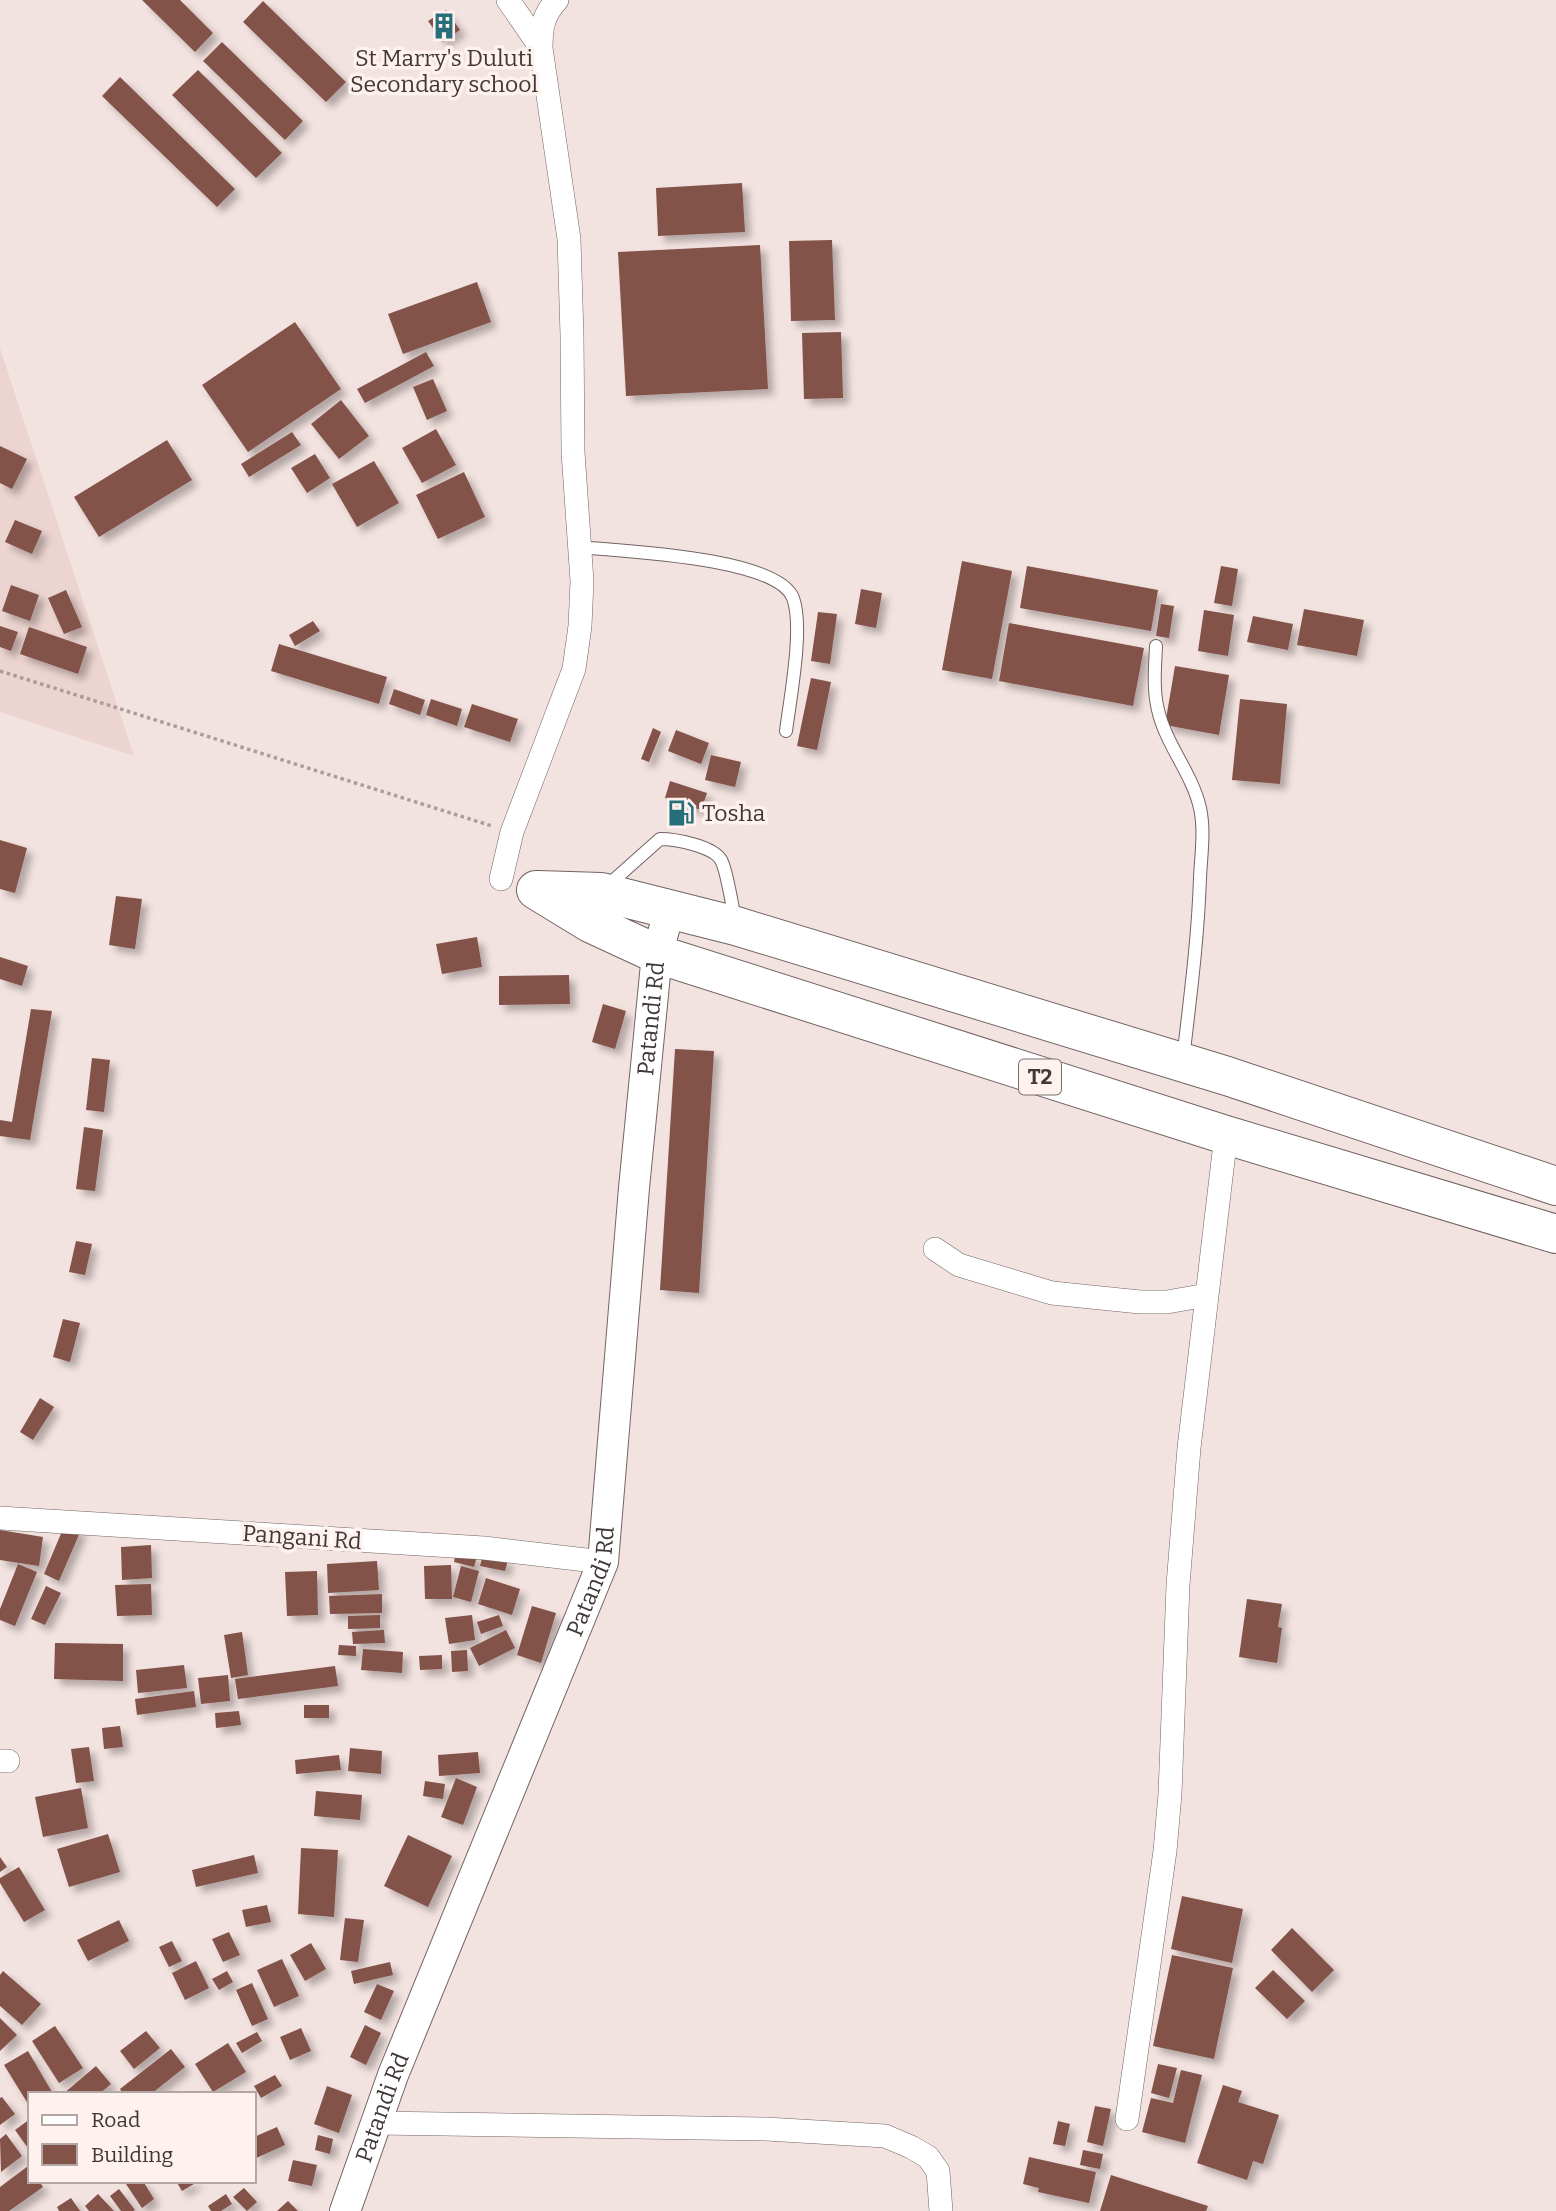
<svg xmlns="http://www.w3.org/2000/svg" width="1556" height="2211" font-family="Bitter,serif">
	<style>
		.built { fill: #ecd4d0 }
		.building { fill: #835249; filter: url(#shadow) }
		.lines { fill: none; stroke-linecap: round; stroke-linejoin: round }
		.service-casing { stroke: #726462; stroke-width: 14 }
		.minor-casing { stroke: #726462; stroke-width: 24 }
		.tertiary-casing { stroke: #726462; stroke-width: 32 }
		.trunk-casing { stroke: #726462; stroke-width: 40 }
		.path { stroke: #a99d9b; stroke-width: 3.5; stroke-dasharray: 3.5 3.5; stroke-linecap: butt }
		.service { stroke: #fff; stroke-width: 12 }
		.minor { stroke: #fff; stroke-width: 23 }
		.tertiary { stroke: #fff; stroke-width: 30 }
		.trunk { stroke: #fff; stroke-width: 38 }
		.labels { text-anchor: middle; stroke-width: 7; stroke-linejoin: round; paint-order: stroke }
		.shield { fill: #fef1ee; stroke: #78706e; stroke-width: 2 }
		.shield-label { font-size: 21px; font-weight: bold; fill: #3f3837 }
		.poi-label { font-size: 23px; fill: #3f3837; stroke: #fef1ee }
		.street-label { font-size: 23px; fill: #3f3837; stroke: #fef1ee }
	</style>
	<defs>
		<filter id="shadow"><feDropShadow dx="6" dy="6" stdDeviation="3.5" flood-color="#0004"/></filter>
	</defs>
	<rect width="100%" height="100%" fill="#f3e3e0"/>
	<path class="built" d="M0,348L134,756L0,712Z"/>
	<path class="building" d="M142,0H180L213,33L195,52Z
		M263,1L346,82L326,102L243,22Z
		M446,10L460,30L443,42L428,21Z
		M222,42L303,121L285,140L203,61Z
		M198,70L282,153L256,178L172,95Z
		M120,77L235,189L217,207L102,96Z
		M742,183L745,232L658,236L656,188Z
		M832,240L835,320L791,321L789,241Z
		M760,245L768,389L626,396L618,252Z
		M477,282L491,322L403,354L388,314Z
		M295,322L341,389L248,452L202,385Z
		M841,332L843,398L804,399L802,333Z
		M426,352L434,366L365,403L357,389Z
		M433,379L447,411L427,420L413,387Z
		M341,400L369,436L339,459L311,424Z
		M436,429L456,465L422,483L402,448Z
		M292,432L301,445L249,477L241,464Z
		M167,440L192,480L99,537L74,497Z
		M0,446L27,459L12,489L0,483Z
		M315,454L330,478L307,493L291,468Z
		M374,461L399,503L357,527L332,484Z
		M464,472L485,517L438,539L416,495Z
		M15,520L42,531L32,554L5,542Z
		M962,561L1012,571L992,679L942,670Z
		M1027,566L1158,590L1151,631L1020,608Z
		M1221,566L1238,569L1232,606L1214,603Z
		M11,585L39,595L30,621L2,611Z
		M861,589L882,593L876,628L855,624Z
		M66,590L82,627L64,634L48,598Z
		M1161,604L1174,606L1169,638L1156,636Z
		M1304,609L1364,620L1357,656L1297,645Z
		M1204,610L1234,615L1228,656L1198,651Z
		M818,612L837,614L830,664L811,661Z
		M1253,616L1293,624L1288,650L1247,642Z
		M313,621L320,631L295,646L289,635Z
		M1009,623L1144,648L1133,706L999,681Z
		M0,626L18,632L11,651L0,647Z
		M29,627L87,647L78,674L20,654Z
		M279,644L387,677L379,704L271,671Z
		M1175,666L1229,675L1219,735L1165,725Z
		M811,678L831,682L817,750L797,746Z
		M394,689L425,700L420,715L389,704Z
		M431,699L462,709L457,726L426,715Z
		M1240,699L1287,704L1280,784L1232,780Z
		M472,704L518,719L510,742L464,727Z
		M653,728L661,732L649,762L641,759Z
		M676,730L709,743L701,764L668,751Z
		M711,755L741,762L735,787L705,780Z
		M670,781L707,793L701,810L665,798Z
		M0,840L27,848L15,893L0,889Z
		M116,896L142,899L135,949L109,945Z
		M477,937L482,967L442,974L436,944Z
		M0,957L28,966L22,986L0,979Z
		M569,975L570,1004L499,1005V976Z
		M603,1004L626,1011L615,1049L592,1042Z
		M31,1009L52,1011L30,1140L0,1136V1120L12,1122Z
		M675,1049L714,1051L699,1293L660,1290Z
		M92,1058L110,1060L104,1112L86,1110Z
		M84,1127L103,1130L95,1191L76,1189Z
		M76,1241L92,1244L85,1275L69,1272Z
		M63,1319L80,1323L70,1362L53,1357Z
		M40,1398L54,1407L33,1440L20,1432Z
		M65,1524L81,1530L59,1581L44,1574Z
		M0,1530L43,1537L39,1566L0,1560Z
		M151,1545L152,1578L122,1580L121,1547Z
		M456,1551L477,1556L474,1567L454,1562Z
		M483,1554L508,1560L505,1571L480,1566Z
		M377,1561L379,1590L328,1593L327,1564Z
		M18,1564L37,1572L15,1626L0,1620V1609Z
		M451,1565L452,1599H425L424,1566Z
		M461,1566L479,1571L471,1602L453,1597Z
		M317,1571L318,1615L287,1616L285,1572Z
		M486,1578L520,1589L512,1615L478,1604Z
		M151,1584L152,1615L117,1616L115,1585Z
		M46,1586L61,1593L45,1625L31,1619Z
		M382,1594V1613L330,1614L329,1596Z
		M1247,1599L1282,1604L1278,1627L1282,1628L1277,1663L1239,1657Z
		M532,1606L556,1613L541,1663L517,1655Z
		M380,1615V1628L348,1629V1616Z
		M472,1615L475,1640L449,1644L445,1618Z
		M499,1615L503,1626L481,1634L477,1622Z
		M384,1630L385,1643L353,1644L352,1632Z
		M506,1630L515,1648L479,1666L470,1648Z
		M242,1632L248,1675L231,1678L224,1635Z
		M55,1643L123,1644V1681L54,1679Z
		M339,1645L356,1646V1656L338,1655Z
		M363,1649L403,1652L402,1673L361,1670Z
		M467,1650L468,1671L452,1672L451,1651Z
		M442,1655V1669L420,1670L419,1656Z
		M184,1665L187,1688L138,1693L136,1670Z
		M335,1666L338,1686L238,1699L235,1679Z
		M228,1675L230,1701L201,1704L198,1678Z
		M194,1691L196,1707L137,1715L135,1699Z
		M304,1705H329V1718H304Z
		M239,1711L241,1725L216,1728L215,1713Z
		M120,1726L123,1747L104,1749L102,1728Z
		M89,1747L94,1781L76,1783L71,1749Z
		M350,1748L382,1751L381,1774L348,1771Z
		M478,1752L480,1773L439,1776L438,1755Z
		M339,1755L341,1770L296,1774L295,1760Z
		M456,1778L477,1787L463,1825L441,1817Z
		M425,1781L445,1784L443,1799L423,1796Z
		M81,1788L88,1828L43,1837L35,1797Z
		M316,1791L362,1795L360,1820L314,1816Z
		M108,1834L120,1872L69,1887L57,1849Z
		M408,1835L452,1856L428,1907L384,1886Z
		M301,1848L338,1850L334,1917L298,1914Z
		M254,1855L258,1873L196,1887L192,1870Z
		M0,1857L7,1867L0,1872Z
		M19,1867L45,1910L24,1922L0,1883V1878Z
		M1182,1896L1243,1909L1232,1963L1171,1949Z
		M267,1905L271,1922L246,1927L242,1910Z
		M345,1918L364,1920L358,1962L340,1960Z
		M119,1920L129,1941L88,1961L77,1940Z
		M1292,1928L1334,1970L1312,1992L1271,1950Z
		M229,1932L240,1955L223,1962L212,1939Z
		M172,1941L182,1961L169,1967L159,1947Z
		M311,1943L326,1969L305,1981L290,1955Z
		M1172,1955L1233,1968L1214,2059L1153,2046Z
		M282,1959L299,1996L274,2007L257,1970Z
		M196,1961L209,1988L185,2000L172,1973Z
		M390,1962L393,1975L354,1984L351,1971Z
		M1273,1970L1305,2001L1287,2019L1255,1988Z
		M3,1971L41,2004L22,2025L0,2006V1975Z
		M227,1971L233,1982L219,1990L212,1979Z
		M252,1983L268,2019L252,2026L236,1990Z
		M377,1984L394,1991L381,2020L364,2012Z
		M0,2018L17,2035L0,2051Z
		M365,2025L381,2033L366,2065L350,2057Z
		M55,2026L83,2068L59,2083L32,2041Z
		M301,2028L311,2051L290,2060L280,2037Z
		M146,2031L160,2048L134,2069L120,2051Z
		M257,2032L262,2041L242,2053L236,2043Z
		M228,2043L246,2072L213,2092L195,2064Z
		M171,2049L185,2067L151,2094H123L120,2089Z
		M28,2051L52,2092L30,2094V2107L4,2065Z
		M1158,2064L1177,2068L1169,2098L1151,2093Z
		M96,2066L111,2084L99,2094H63Z
		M1181,2070L1202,2075L1185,2143L1142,2132L1151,2098L1173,2103Z
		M275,2075L282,2086L261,2098L254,2086Z
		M1223,2085L1242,2091L1238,2102L1279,2115L1263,2164L1253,2161L1247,2180L1197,2163Z
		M327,2086L352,2095L339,2133L314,2124Z
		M2,2097L15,2114L0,2125V2098Z
		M1095,2106L1111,2109L1103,2146L1087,2142Z
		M30,2119V2151L15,2130Z
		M1058,2121L1070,2124L1065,2146L1053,2144Z
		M277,2127L285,2145L254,2159V2137Z
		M6,2134L22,2156L1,2172L0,2139Z
		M318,2135L333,2139L330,2154L315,2150Z
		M1083,2150L1103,2154L1100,2169L1080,2165Z
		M1029,2157L1096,2172L1089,2203L1038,2192L1039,2188L1023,2184Z
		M293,2160L317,2165L312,2186L288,2181Z
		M28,2166L30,2181H39L43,2187L9,2211H0V2187Z
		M1111,2175L1208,2206L1206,2211H1100Z
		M124,2181H143L154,2199L142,2208Z
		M176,2181H199L182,2191Z
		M244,2188L257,2202L247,2211L233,2197Z
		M119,2189L135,2210L133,2211H121L110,2196Z
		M98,2194L114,2211H89L85,2206Z
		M226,2194L232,2204L221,2211H211L208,2206Z
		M71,2198L80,2211H59L57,2207Z
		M288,2201L298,2211H277Z"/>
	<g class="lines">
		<g class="service-casing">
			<path id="service" d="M579,547C620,551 777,557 793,598C804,627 790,699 786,731
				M1156,646C1155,668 1153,690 1158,710C1166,745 1192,773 1200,808C1205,831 1201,855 1200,878C1198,939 1190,999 1183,1059
				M606,887L660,839C675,839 713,846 721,860C727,870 732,906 735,919"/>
		</g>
		<g class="minor-casing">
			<path id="minor" d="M508,0L541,48
				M501,879L512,832L574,669L580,626L582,581L573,452L572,335L569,239L541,48C541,28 543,15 557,0
				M935,1249L959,1265L1052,1293L1140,1302H1167L1207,1295
				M0,1518L484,1548L603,1562
				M0,1761H8
				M1127,2119L1165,1851L1170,1794L1178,1585L1189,1448L1226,1135
				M376,2123L766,2129L885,2136L911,2147L928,2157L938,2171L941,2211"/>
		</g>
		<g class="tertiary-casing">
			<g id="tertiary">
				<path id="s1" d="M345,2211L393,2075L603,1562L634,1188L657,954L670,909"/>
			</g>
		</g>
		<g class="trunk-casing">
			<path id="trunk" d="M536,890L590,923L657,954L1226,1135L1556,1234
				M538,890L601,892L736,926L1227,1076L1556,1186"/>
		</g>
		<path class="path" d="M0,671L492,826"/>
		<use href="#service" class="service"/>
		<use href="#minor" class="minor"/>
		<use href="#tertiary" class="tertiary"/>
		<use href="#trunk" class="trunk"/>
	</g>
	<defs>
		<g id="building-bare" transform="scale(2.1)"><path d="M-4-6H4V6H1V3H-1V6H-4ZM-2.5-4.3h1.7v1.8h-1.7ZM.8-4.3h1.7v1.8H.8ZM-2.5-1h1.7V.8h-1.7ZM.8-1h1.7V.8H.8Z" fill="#266e7a" stroke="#fef1ee" stroke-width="2.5" paint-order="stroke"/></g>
		<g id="fuel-bare" transform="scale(2.1)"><path d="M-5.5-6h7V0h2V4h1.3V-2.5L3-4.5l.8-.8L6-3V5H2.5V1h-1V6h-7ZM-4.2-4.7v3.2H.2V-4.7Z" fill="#266e7a" stroke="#fef1ee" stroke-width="2.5" paint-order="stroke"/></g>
	</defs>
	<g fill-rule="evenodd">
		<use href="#building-bare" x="444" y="26"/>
		<use href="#fuel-bare" x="681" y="813"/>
	</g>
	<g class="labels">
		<rect class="shield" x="1019" y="1059.5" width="42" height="35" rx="5"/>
		<g class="shield-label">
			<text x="1040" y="1084">T2</text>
		</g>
		<g class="poi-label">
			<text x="444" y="66">St Marry's Duluti<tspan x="444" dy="26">Secondary school</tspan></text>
			<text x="702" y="821" text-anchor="start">Tosha</text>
		</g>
		<g class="street-label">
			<text dy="8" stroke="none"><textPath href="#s1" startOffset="1244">Patandi Rd</textPath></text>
			<text transform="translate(302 1537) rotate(4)" y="8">Pangani Rd</text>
			<text dy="8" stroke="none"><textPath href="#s1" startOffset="677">Patandi Rd</textPath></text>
			<text dy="8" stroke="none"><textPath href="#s1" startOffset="110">Patandi Rd</textPath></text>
		</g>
	</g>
	<rect x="28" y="2092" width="228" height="91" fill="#fef1ee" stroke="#b2a7a5" stroke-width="2"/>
	<rect x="42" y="2115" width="35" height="10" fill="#ffffff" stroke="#b2a7a5" stroke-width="2"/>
	<text x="91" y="2127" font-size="21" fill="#3f3837">Road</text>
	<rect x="42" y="2144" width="35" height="21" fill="#835249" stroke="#b2a7a5" stroke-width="2"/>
	<text x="91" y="2162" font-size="21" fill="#3f3837">Building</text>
</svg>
